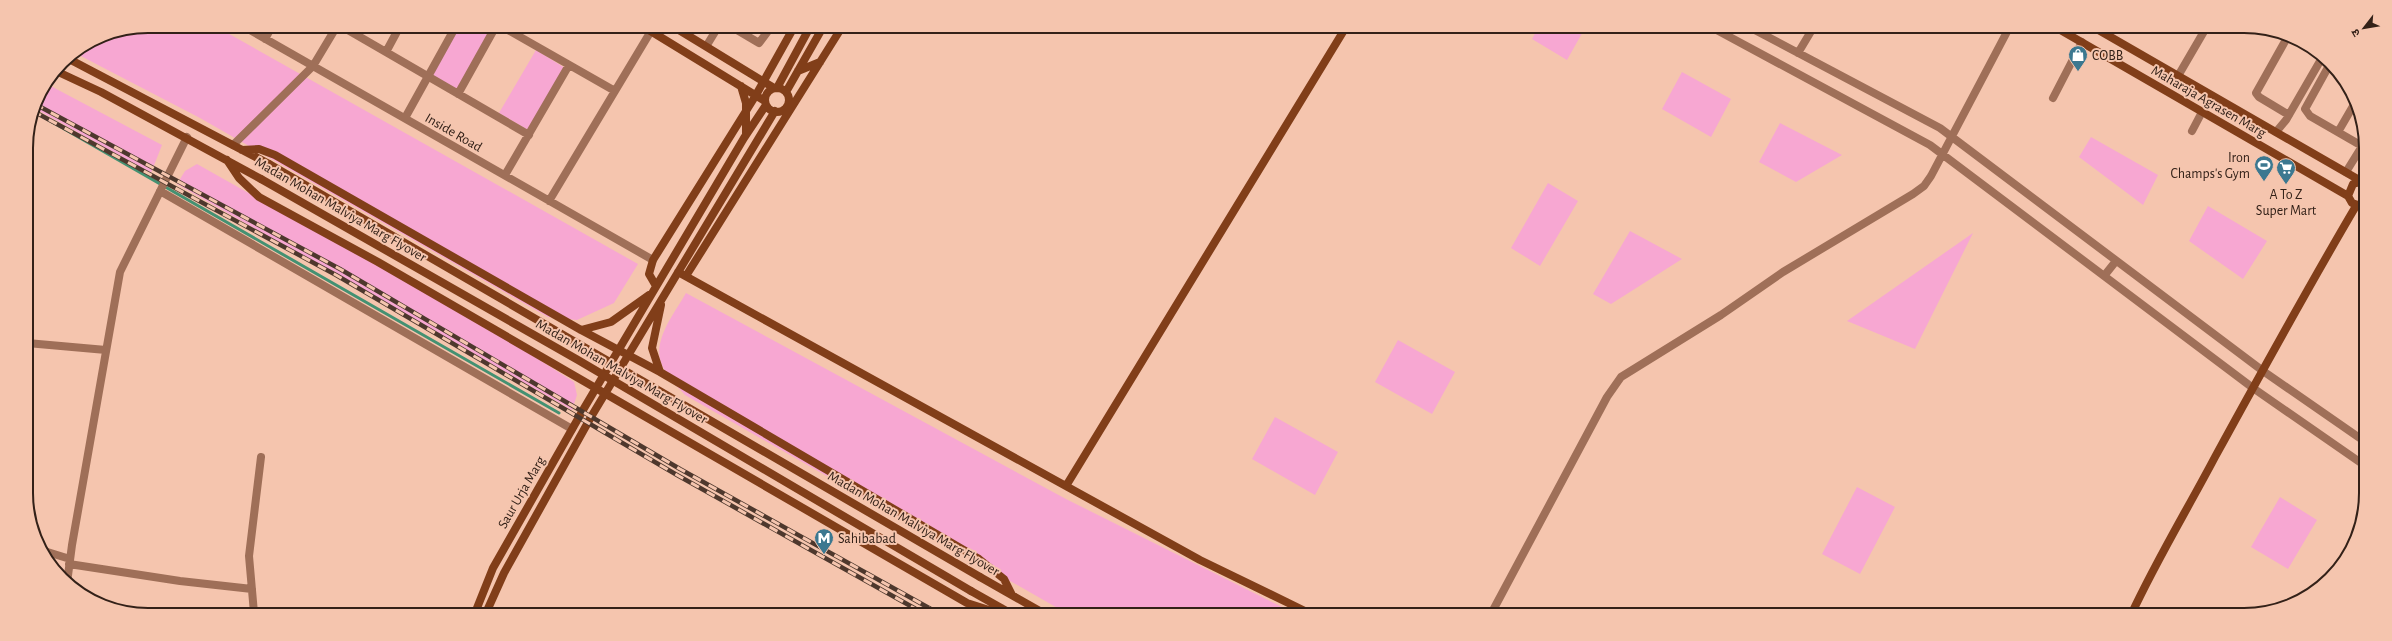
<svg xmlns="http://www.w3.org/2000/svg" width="2392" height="641" font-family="'Alegreya Sans','Noto Sans Devanagari',sans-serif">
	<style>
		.green { fill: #f7a7d2 }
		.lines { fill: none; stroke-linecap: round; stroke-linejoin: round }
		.stream { stroke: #449172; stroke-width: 3 }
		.street { stroke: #9f6f58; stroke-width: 8 }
		.secondary { stroke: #813e19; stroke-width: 8 }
		.rail-casing { stroke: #4e382d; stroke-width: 4.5 }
		.rail { stroke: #f5c5ae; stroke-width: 3; stroke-dasharray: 9; stroke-linecap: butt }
		.secondary-bridge { stroke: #813e19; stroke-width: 8 }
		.labels { text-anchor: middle; stroke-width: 4; stroke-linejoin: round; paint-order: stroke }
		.poi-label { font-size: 14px; fill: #332118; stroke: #f5c5ae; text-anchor: start }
		.street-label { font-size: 14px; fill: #332118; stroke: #f5c5ae }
		.rim { fill: none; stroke: #332118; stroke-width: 2 }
	</style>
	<rect width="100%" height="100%" fill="#f5c5ae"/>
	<path class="green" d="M148,26H215L638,264L614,303L577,320L548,317L200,118L75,53L102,35Z
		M460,26H493L457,89L432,75Z
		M1538,28H1585L1567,60L1532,39Z
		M536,50L565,68L528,130L499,113Z
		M1682,72L1731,99L1711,137L1662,109Z
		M47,84L162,145L151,173L34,108L35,101Z
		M1780,123L1842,155L1796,182L1759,162Z
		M2091,137L2158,175L2143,205L2079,157Z
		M197,164L507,339L574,382L577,395L572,410L177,184L185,171Z
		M1548,183L1578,201L1540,266L1511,248Z
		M2208,206L2267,241L2243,279L2189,241Z
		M1630,231L1682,259L1611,304L1593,294Z
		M1973,233L1915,349L1847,321Z
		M686,293L1066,499L1296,614H1068L685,395C678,387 670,380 665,371C648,345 673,316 686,293Z
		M1398,340L1455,372L1432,414L1375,382Z
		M1275,417L1338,452L1315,495L1252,459Z
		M1857,487L1895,507L1860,574L1822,554Z
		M2280,497L2317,520L2288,569L2251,547Z"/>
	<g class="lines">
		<path class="stream" d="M33,111L559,413"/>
		<path class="street" d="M243,26L653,260
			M341,26L529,135
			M501,26L615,91
			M732,27L759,43L771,27
			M1713,28L1930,145L2253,388L2364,465
			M1751,28L1940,128L2263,371L2364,441
			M2288,36L2256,93L2259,97L2289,115
			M265,39L272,26
			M707,45L718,27
			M386,52L400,26
			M1798,53L1813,28
			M2331,62L2305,109L2310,116L2362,146
			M2178,76L2206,28
			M458,94L496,26
			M2053,98L2082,42
			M405,118L456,26
			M2192,131L2202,112
			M2276,132L2286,120L2323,56
			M2338,132L2356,101
			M233,145L313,66L337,26
			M2346,172L2364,143
			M505,175L569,65
			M160,191L572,429
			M549,201L651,31
			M2104,276L2116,261
			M27,343L106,350
			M41,550L70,559
			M69,564L180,581L252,589
			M67,583L72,545L120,272L187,137
			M254,613L249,556L261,457
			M1491,614L1607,397L1621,377L1721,315L1783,272L1913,194L1924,186L1931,176L2009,28"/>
		<path class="secondary" d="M644,27L765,101
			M674,27L774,88
			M2057,28L2348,196
			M2095,28L2361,181
			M67,58L269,164
			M56,71L101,92L261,179
			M798,71L820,62
			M741,86L746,103V134
			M777,88L810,27
			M765 100a12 12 0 1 1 24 0a12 12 0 1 1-24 0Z
			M786,92L823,27
			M242,150L259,149L275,155L581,330L660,372L979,559L1004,579L1012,595
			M227,160L239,178L259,197L378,262L967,603L989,610L1001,608
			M2364,207L2352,203L2348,196L2353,184L2364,181
			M678,272L1200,560L1311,614
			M686,276L842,27
			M656,286L649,274L653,260L756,95L794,27
			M581,330L611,322L649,295
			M660,372L652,348L661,305
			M1066,486L1346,27
			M980,577L1045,614
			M971,591L1010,613
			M475,613L493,568L583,410L744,138L766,105
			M486,613L504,573L591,417L775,111
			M2131,615C2156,561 2187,510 2215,457C2261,373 2307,289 2356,206"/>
		<g class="rail-casing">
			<path id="rail" d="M35,104L340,269L680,469L938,613
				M33,111L336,275L677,475L923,613"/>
		</g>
		<use href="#rail" class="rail"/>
		<path class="secondary-bridge" d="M269,164L980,577
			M261,179L578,360L971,591"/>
	</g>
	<defs>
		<g id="shop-pin" transform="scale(1)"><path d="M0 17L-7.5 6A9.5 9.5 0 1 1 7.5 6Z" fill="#3c7890" stroke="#f5c5ae"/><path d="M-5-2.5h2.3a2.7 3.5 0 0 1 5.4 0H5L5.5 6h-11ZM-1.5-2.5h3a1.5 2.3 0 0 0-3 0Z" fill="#fff"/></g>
		<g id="stadium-pin" transform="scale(1)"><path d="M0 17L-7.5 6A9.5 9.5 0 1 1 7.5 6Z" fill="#3c7890" stroke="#f5c5ae"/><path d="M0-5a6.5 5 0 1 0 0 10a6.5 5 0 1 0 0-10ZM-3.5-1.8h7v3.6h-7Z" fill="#fff"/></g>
		<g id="supermarket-pin" transform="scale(1)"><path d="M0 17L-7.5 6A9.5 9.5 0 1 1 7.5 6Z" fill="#3c7890" stroke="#f5c5ae"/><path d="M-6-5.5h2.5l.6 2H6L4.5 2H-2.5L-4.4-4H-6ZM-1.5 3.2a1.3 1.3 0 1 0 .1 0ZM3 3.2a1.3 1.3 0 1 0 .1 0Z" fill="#fff"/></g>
		<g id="metro-pin" transform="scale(1)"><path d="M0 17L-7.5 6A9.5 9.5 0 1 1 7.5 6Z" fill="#3c7890" stroke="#f5c5ae"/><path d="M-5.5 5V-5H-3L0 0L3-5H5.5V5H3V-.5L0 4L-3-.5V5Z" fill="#fff"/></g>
	</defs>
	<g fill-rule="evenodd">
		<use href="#shop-pin" x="2078" y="55"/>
		<use href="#stadium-pin" x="2264" y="165"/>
		<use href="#supermarket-pin" x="2286" y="168"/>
		<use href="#metro-pin" x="824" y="538"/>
	</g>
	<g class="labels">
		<g class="poi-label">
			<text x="2092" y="60">COBB</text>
			<text x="2250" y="162" text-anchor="end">Iron<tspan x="2250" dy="16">Champs's Gym</tspan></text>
			<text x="2286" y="199" text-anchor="middle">A To Z<tspan x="2286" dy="16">Super Mart</tspan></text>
			<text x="838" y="543">Sahibabad</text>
		</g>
		<g class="street-label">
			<text transform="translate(2209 101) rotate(30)" y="5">Maharaja Agrasen Marg</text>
			<text transform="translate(454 132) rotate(30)" y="5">Inside Road</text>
			<text transform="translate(341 209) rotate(30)" y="5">Madan Mohan Malviya Marg Flyover</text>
			<text transform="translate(622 371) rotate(30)" y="5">Madan Mohan Malviya Marg Flyover</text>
			<text transform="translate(521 492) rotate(-60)" y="5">Saur Urja Marg</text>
			<text transform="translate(914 523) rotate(30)" y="5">Madan Mohan Malviya Marg Flyover</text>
		</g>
	</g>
	<path d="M0 0H2392V641H0ZM148 33H2244A115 115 0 0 1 2359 148V493A115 115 0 0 1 2244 608H148A115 115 0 0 1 33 493V148A115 115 0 0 1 148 33Z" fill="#f5c5ae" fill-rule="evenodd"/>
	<path class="rim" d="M148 33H2244A115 115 0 0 1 2359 148V493A115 115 0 0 1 2244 608H148A115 115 0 0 1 33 493V148A115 115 0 0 1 148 33Z"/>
	<g transform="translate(2364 28) rotate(239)" stroke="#f5c5ae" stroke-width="3" paint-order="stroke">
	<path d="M0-3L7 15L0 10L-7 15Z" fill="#332118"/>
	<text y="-6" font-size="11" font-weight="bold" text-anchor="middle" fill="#332118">उ</text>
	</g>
</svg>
